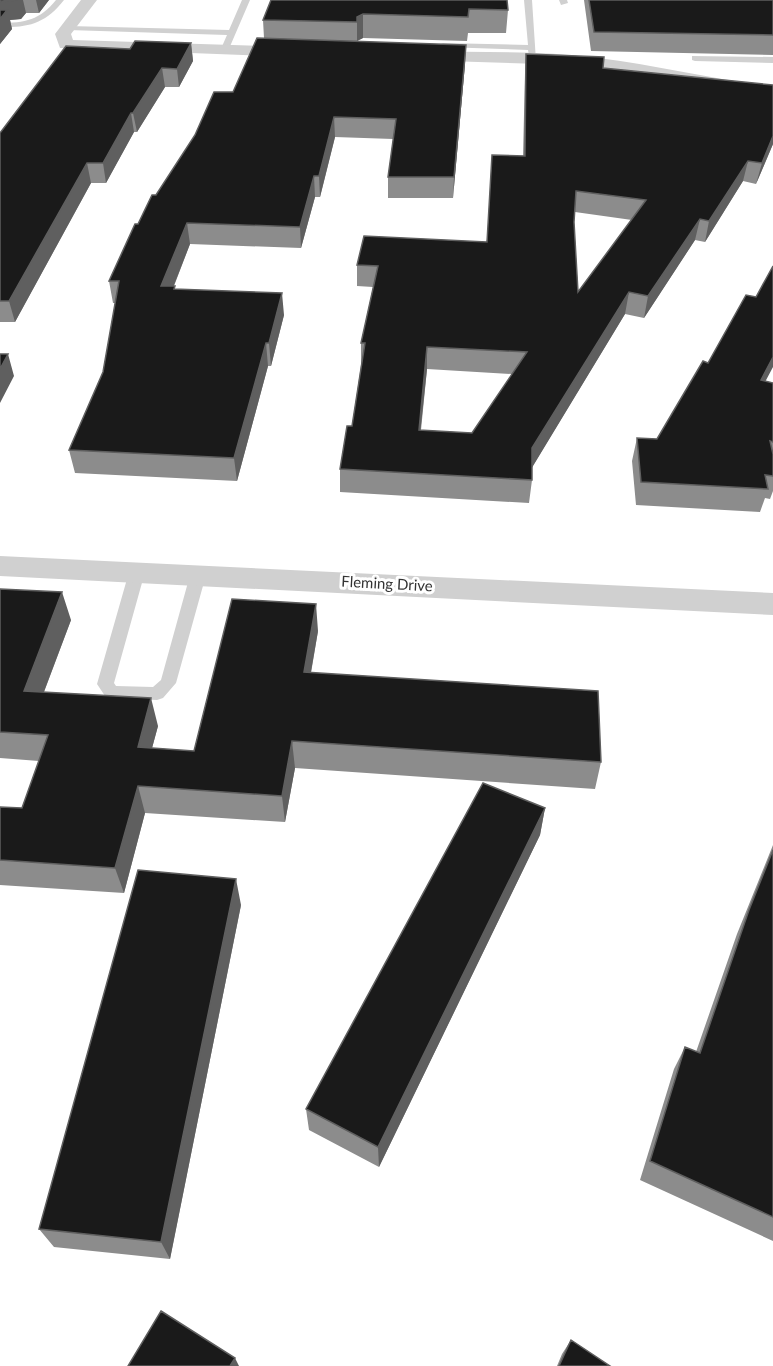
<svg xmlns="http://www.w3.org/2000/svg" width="773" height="1366" font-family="Lato,sans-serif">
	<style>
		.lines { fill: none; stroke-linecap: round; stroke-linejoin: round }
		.lane { fill: #d0d0d0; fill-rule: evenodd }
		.street { fill: #d0d0d0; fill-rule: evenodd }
		.wall { fill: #8c8c8c; fill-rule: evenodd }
		.shaded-wall { fill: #5f5f5f }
		.building { fill: #1a1a1a; stroke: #5f5f5f; stroke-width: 1.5; fill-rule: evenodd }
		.labels { text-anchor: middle; stroke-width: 6; stroke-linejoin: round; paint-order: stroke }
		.street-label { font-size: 15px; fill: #333; stroke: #fff }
	</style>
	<rect width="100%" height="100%" fill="#fff"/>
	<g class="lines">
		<path class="lane" d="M56,0H64C46,23 29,28 0,27V23C25,23 40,20 56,0Z
			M242,0H250L228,51L224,53L220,51L227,35L68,30L64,28L68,26L229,30Z
			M524,0H532L536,61H530L528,50L443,47L439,45L443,43L528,45Z
			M559,0H567L568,3L561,5Z
			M692,56L773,57V63L695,61L692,60Z
			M137,567L145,572L114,683L116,686L153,687L161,680L190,575L198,570L206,575L176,683L163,698L157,700L111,698L105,696L97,684L129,572Z"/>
		<path class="street" d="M81,0H97L71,34L73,40L297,47L305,52L297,57L60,48L55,34Z
			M420,51C479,53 539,50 598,58C656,65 714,80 773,86V96L722,90L623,71L573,65L414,60L412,56L414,52Z
			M0,556L773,593V615L0,576Z"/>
	</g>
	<path class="wall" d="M0,0H49L39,13H26L21,19L10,20L12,29L0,44Z
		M271,0L508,10L506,33H468L467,41L363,38L357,41L465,64L453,198H388V177L393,139L335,137L320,197H315L301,248L190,244L174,286H175V289L284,315L271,366H268L237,481L75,473L69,450L103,372L115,303H113L109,281L138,224L156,195L233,92L264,38L263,20Z
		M584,0H773V55L591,51Z
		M191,43L193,61L179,87H165L137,132H134L106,183H91L15,322H0V133L130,49Z
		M526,54L603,68L773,144L756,184L743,181L705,242L695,240L644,318L625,314L532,467V480L529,503L340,492V469L352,426L361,365V343L373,287L357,286V265L486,242L523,156L525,73ZM575,212L632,220L578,292L574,222ZM427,369L512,374L472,433L421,430Z
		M765,381L773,383V491L770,499L765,498L760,512L636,505L632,461L637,438L657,439Z
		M0,589L71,620L44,692L158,726L152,748L194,751L318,631L311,673L601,762L595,789L295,768L285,822L145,813L124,893L0,885V807L22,808L39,761L0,758Z
		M545,808L540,835L379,1167L309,1130L306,1109Z
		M773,845V1241L640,1180L674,1069L685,1047L696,1052L737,934Z
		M241,905L170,1259L54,1247L39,1229Z
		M571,1340L610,1366H557L562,1354Z"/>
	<path class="shaded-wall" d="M17,0H23L26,13L21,19L10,20L12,29L0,44V2Z
		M36,0H49L39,13Z
		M363,14V38L357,41V17Z
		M191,43L193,61L179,87L177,69Z
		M466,45L465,64L453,198L454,177Z
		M162,68L165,87L137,132L133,113Z
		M131,113L134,132L106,183L103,163Z
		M334,117L335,137L320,197L319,176Z
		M773,136V144L756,184L762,163Z
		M748,161L743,181L705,242L709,221Z
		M87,163L91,183L15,322L9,301Z
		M314,176L315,197L301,248L300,227Z
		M700,219L695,240L644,318L648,296Z
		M187,223L190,244L165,308L161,286Z
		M629,292L625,314L530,471L532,448Z
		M282,293L284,315L271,366L269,343Z
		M266,343L268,366L237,481L234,458Z
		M427,347V369L418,453L419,430Z
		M8,354L14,376L0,403V369Z
		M773,357V367L754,403L761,380Z
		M62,592L71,620L34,718L24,691Z
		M316,604L318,631L306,700L304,672Z
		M151,698L158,726L145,774L138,747Z
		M292,741L295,768L285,822L282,796Z
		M138,786L145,813L124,893L115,868Z
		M545,808L540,835L379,1167L378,1147Z
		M236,879L241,905L170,1259L161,1242Z
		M235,1358L239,1366H230Z"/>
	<path class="building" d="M0,0H17L0,2Z
		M271,0H507L508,10L469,9L468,17L363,14L357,17V22L263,20Z
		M589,0H773V35L594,32Z
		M0,10H7L0,19Z
		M257,38L466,45L454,177H388L396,119L334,117L319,176H314L300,227L187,223L161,286H175L174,289L282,293L269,343H266L234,458L69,450L103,372L119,281H109L135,224H138L152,195H156L195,135L214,92H233Z
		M135,41L191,43L177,69L162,68L133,113H131L103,163H87L9,301H0V133L66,46L130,49Z
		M526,54L604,57L603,68L773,85V136L762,163L748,161L709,221L700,219L648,296L629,292L532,448V480L340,469L347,426H352L365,343H361L378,266L357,265L364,236L487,242L492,155L525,156ZM576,191L646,200L578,292L574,222ZM427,347L527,352L472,433L419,430Z
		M773,266V357L761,380L773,383V442L770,441L773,454V476L765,475L768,489L641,482L637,438L657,439L703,361L708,363L746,295L756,297Z
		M0,354H8L0,369Z
		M0,589L62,592L24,691L151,698L138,747L194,751L232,599L316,604L304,672L598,691L601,762L292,741L282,796L138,786L115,868L0,860V807L22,808L48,735L0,732Z
		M483,783L545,808L378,1147L306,1109Z
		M773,850V1217L650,1161L685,1047L700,1053L749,910Z
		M138,870L236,879L161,1242L39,1229Z
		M161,1311L235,1358L230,1366H128Z
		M571,1340L610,1366H559Z"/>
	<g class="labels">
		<g class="street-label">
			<text transform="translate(387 584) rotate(3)" y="5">Fleming Drive</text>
		</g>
	</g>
</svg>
